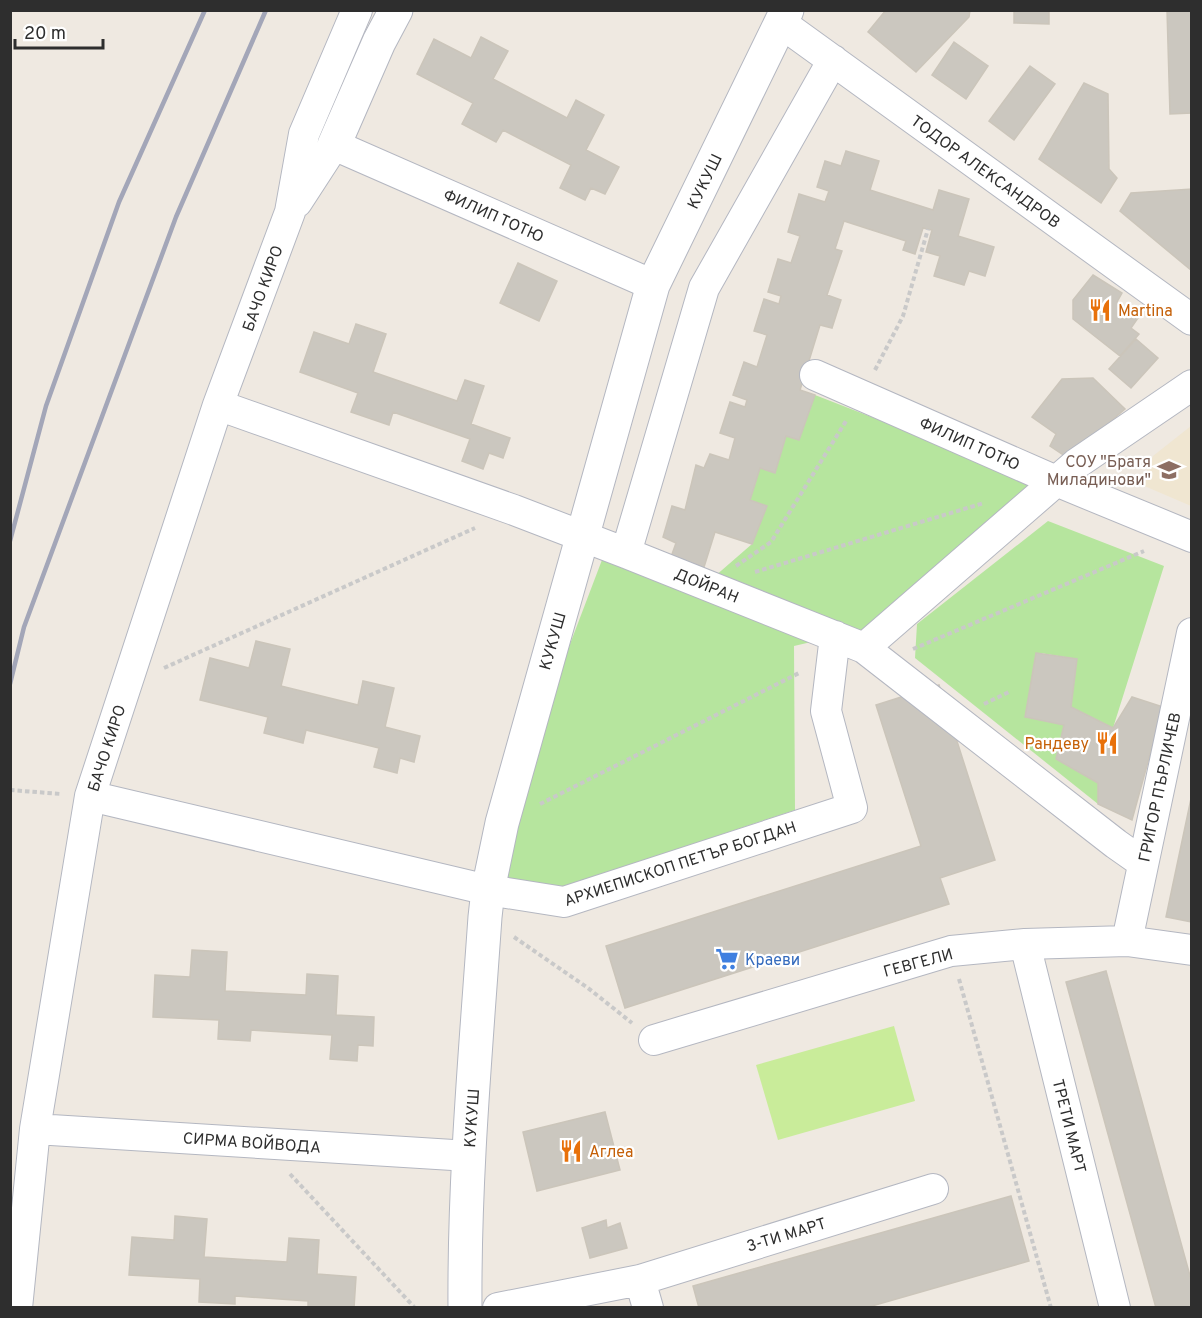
<svg xmlns="http://www.w3.org/2000/svg" width="1202" height="1318" font-family="Overpass,sans-serif">
	<style>
		.education { fill: #f0e6d1 }
		.green { fill: #b6e59e }
		.pitch { fill: #c9ec9a }
		.building { fill: #cbc7bf; stroke: #cbc5ba; stroke-width: 1.5 }
		.lines { fill: none; stroke-linecap: round; stroke-linejoin: round }
		.street-casing { stroke: #b4b7c1; stroke-width: 32 }
		.secondary-casing { stroke: #b4b7c1; stroke-width: 35 }
		.path { stroke: #c9c9c9; stroke-width: 4; stroke-dasharray: 4.5 3; stroke-linecap: butt }
		.street { stroke: #fff; stroke-width: 30 }
		.secondary { stroke: #fff; stroke-width: 33 }
		.rail { stroke: #a3a6b8; stroke-width: 4.5 }
		.labels { text-anchor: middle; stroke-width: 4.5; stroke-linejoin: round; paint-order: stroke }
		.street-label { font-size: 16px; fill: #2e2e2e; stroke: #fff }
		.food-label { font-size: 16px; fill: #c56008; stroke: #fff; text-anchor: start }
		.education-label { font-size: 16px; fill: #785e54; stroke: #fff; text-anchor: end }
		.shop-label { font-size: 16px; fill: #366cbe; stroke: #fff; text-anchor: start }
	</style>
	<rect width="100%" height="100%" fill="#efe9e1"/>
	<path class="education" d="M1191,426V506L1142,485L1153,456Z"/>
	<path class="green" d="M815,395L1044,484L867,629L794,646L795,810L529,899L502,883V823L605,552L699,590L752,544L767,506L750,500L760,468L775,473L786,436Z
		M1048,521L1164,566L1113,728L1071,707L1077,659L1040,653L1036,654L1064,725L1098,783V804L915,658L917,624Z"/>
	<path class="pitch" d="M894,1026L915,1101L778,1140L756,1065Z"/>
	<path class="building" d="M886,10H970L969,17L916,72L868,32Z
		M1014,10H1049V24L1014,23Z
		M1167,10H1192V113L1170,114Z
		M481,37L508,51L493,79L567,118L576,100L604,115L586,150L619,167L605,194L591,188L585,200L560,188L571,165L503,130L496,142L462,124L473,103L417,74L434,39L471,58Z
		M954,42L988,66L966,99L932,75Z
		M1030,66L1055,84L1014,140L989,121Z
		M1084,83L1108,94L1109,169L1117,178L1101,203L1039,159Z
		M846,151L879,161L870,190L933,210L939,190L969,199L958,236L994,247L985,276L969,271L964,285L934,276L940,256L926,252L932,230L923,228L915,254L903,250L906,241L844,221L835,249L842,251L827,295L841,300L832,328L820,325L800,390L815,395L799,440L786,436L775,473L760,468L750,500L767,506L752,544L715,532L704,567L671,557L676,543L663,537L672,506L685,510L696,465L704,468L710,454L729,460L735,438L720,433L730,402L745,407L747,400L733,395L744,362L757,367L767,335L754,331L764,299L779,304L781,296L768,292L778,259L791,263L800,236L788,232L799,194L825,202L829,191L817,187L825,161L841,166Z
		M1192,189V271L1120,211L1131,193Z
		M518,263L557,281L539,321L500,303Z
		M1093,275L1122,293L1117,302L1138,318L1131,328L1139,334L1120,356L1073,319V300Z
		M356,324L386,334L373,372L457,401L465,380L484,386L471,424L510,438L503,458L489,453L483,469L462,461L470,439L393,412L389,425L351,412L358,393L300,372L314,332L349,344Z
		M1136,339L1158,358L1131,388L1109,369Z
		M1093,378L1125,409L1068,458L1050,446L1056,434L1032,417L1062,379Z
		M256,641L290,649L281,686L358,705L363,681L394,688L385,727L420,736L414,762L400,758L397,773L374,767L379,748L306,730L303,743L264,733L268,717L200,700L210,658L249,668Z
		M1036,653L1077,659L1071,707L1113,728L1132,697L1163,707L1132,820L1098,804V783L1056,759L1064,725L1025,717Z
		M939,685L995,860L940,878L949,904L625,1008L606,946L921,846L876,705Z
		M1192,794V922L1166,917Z
		M192,950L227,952L225,991L306,995L307,974L338,976L336,1015L374,1017L373,1046L358,1045L357,1061L330,1059L332,1035L251,1030L250,1041L218,1039L219,1020L153,1017L155,975L190,977Z
		M1106,971L1192,1283V1308H1156L1066,982Z
		M605,1112L620,1170L537,1191L523,1132Z
		M1011,1196L1029,1261L865,1308H699L693,1286Z
		M175,1216L207,1219L204,1257L287,1262L289,1238L319,1240L317,1274L356,1277L354,1308H308V1301L235,1296V1304L199,1302L200,1279L129,1275L132,1237L174,1240Z
		M606,1220L607,1228L620,1223L627,1248L590,1258L582,1228Z"/>
	<g class="lines">
		<g class="street-casing">
			<path id="street" d="M781,23L1192,320
				M297,202L334,145L653,285
				M815,375L1056,481L1192,537
				M218,405L514,510L626,553L864,648L1116,844L1143,863
				M626,553L704,288L833,60
				M864,648L1076,464L1192,385
				M90,796L488,890L564,902L852,808L826,711L835,636
				M1127,941L1192,633
				M1025,944L1115,1308
				M654,1040L951,951L1025,944L1127,941L1192,950
				M35,1129L469,1156
				M640,1280L648,1308
				M17,1308L35,1129L90,796L218,405L290,212L304,134L357,10
				M498,1308L640,1280L933,1189"/>
		</g>
		<g class="secondary-casing">
			<path id="secondary" d="M334,145L379,42L396,10
				M465,1308C464,1177 476,1047 485,917L488,890L502,823L653,285L787,10"/>
		</g>
		<path class="path" d="M875,370L903,316L928,229
			M736,566L771,542L846,421
			M755,572L984,503
			M913,649L1144,551
			M164,668L475,528
			M984,704L1011,691
			M10,790L61,794
			M540,804L801,672
			M514,937L588,988L632,1023
			M959,979L1051,1308
			M290,1174L415,1308"/>
		<use href="#street" class="street"/>
		<use href="#secondary" class="secondary"/>
		<path class="rail" d="M10,541L46,406L119,202L205,10
			M10,684L24,627L176,217L266,10"/>
	</g>
	<defs>
		<g id="restaurant-bare" transform="scale(1.8)"><path d="M-5-6h1v4h1v-4h1v4h1v-4h1v5L-1.5 .5V6h-2V.5L-5-1ZM5-6V6H3V1.5H1.5Q1.5-4 5-6Z" fill="#e8710a" stroke="#fff" stroke-width="2.5" paint-order="stroke"/></g>
		<g id="school-bare" transform="scale(1.8)"><path d="M0-5L7-2L0 1L-7-2ZM-4 1L0 2.5L4 1V4Q0 6-4 4Z" fill="#8d6e63" stroke="#fff" stroke-width="2.5" paint-order="stroke"/></g>
		<g id="supermarket-bare" transform="scale(1.8)"><path d="M-6-5.5h2.5l.6 2H6L4.5 2H-2.5L-4.4-4H-6ZM-1.5 3.2a1.3 1.3 0 1 0 .1 0ZM3 3.2a1.3 1.3 0 1 0 .1 0Z" fill="#3f7fe0" stroke="#fff" stroke-width="2.5" paint-order="stroke"/></g>
	</defs>
	<g fill-rule="evenodd">
		<use href="#restaurant-bare" x="1100" y="310"/>
		<use href="#school-bare" x="1169" y="470"/>
		<use href="#restaurant-bare" x="1107" y="743"/>
		<use href="#supermarket-bare" x="727" y="959"/>
		<use href="#restaurant-bare" x="571" y="1151"/>
	</g>
	<g class="labels">
		<g class="street-label">
			<text transform="translate(986 171) rotate(36)" y="6">ТОДОР АЛЕКСАНДРОВ</text>
			<text transform="translate(704 181) rotate(-64)" y="6">КУКУШ</text>
			<text transform="translate(494 215) rotate(24)" y="6">ФИЛИП ТОТЮ</text>
			<text transform="translate(262 288) rotate(-70)" y="6">БАЧО КИРО</text>
			<text transform="translate(970 443) rotate(24)" y="6">ФИЛИП ТОТЮ</text>
			<text transform="translate(707 585) rotate(22)" y="6">ДОЙРАН</text>
			<text transform="translate(552 641) rotate(-74)" y="6">КУКУШ</text>
			<text transform="translate(106 748) rotate(-72)" y="6">БАЧО КИРО</text>
			<text transform="translate(1159 787) rotate(-78)" y="6">ГРИГОР ПЪРЛИЧЕВ</text>
			<text transform="translate(680 863) rotate(-18)" y="6">АРХИЕПИСКОП ПЕТЪР БОГДАН</text>
			<text transform="translate(918 962) rotate(-15)" y="6">ГЕВГЕЛИ</text>
			<text transform="translate(471 1118) rotate(-86)" y="6">КУКУШ</text>
			<text transform="translate(1070 1126) rotate(76)" y="6">ТРЕТИ МАРТ</text>
			<text transform="translate(252 1142) rotate(4)" y="6">СИРМА ВОЙВОДА</text>
			<text transform="translate(786 1234) rotate(-17)" y="6">3-ТИ МАРТ</text>
		</g>
		<g class="food-label">
			<text x="1118" y="316">Martina</text>
			<text x="1089" y="749" text-anchor="end">Рандеву</text>
			<text x="589" y="1157">Аглеа</text>
		</g>
		<g class="education-label">
			<text x="1151" y="467">СОУ "Братя<tspan x="1151" dy="18">Миладинови"</tspan></text>
		</g>
		<g class="shop-label">
			<text x="745" y="965">Краеви</text>
		</g>
	</g>
	<rect width="1202" height="1318" fill="none" stroke="#2e2e2e" stroke-width="24"/>
	<path d="M15 39v9h88v-9" fill="none" stroke="#2e2e2e" stroke-width="3"/>
	<text x="24" y="39" font-size="18" fill="#2e2e2e" stroke="#ffffff" stroke-width="4.5" paint-order="stroke">20 m</text>
</svg>
